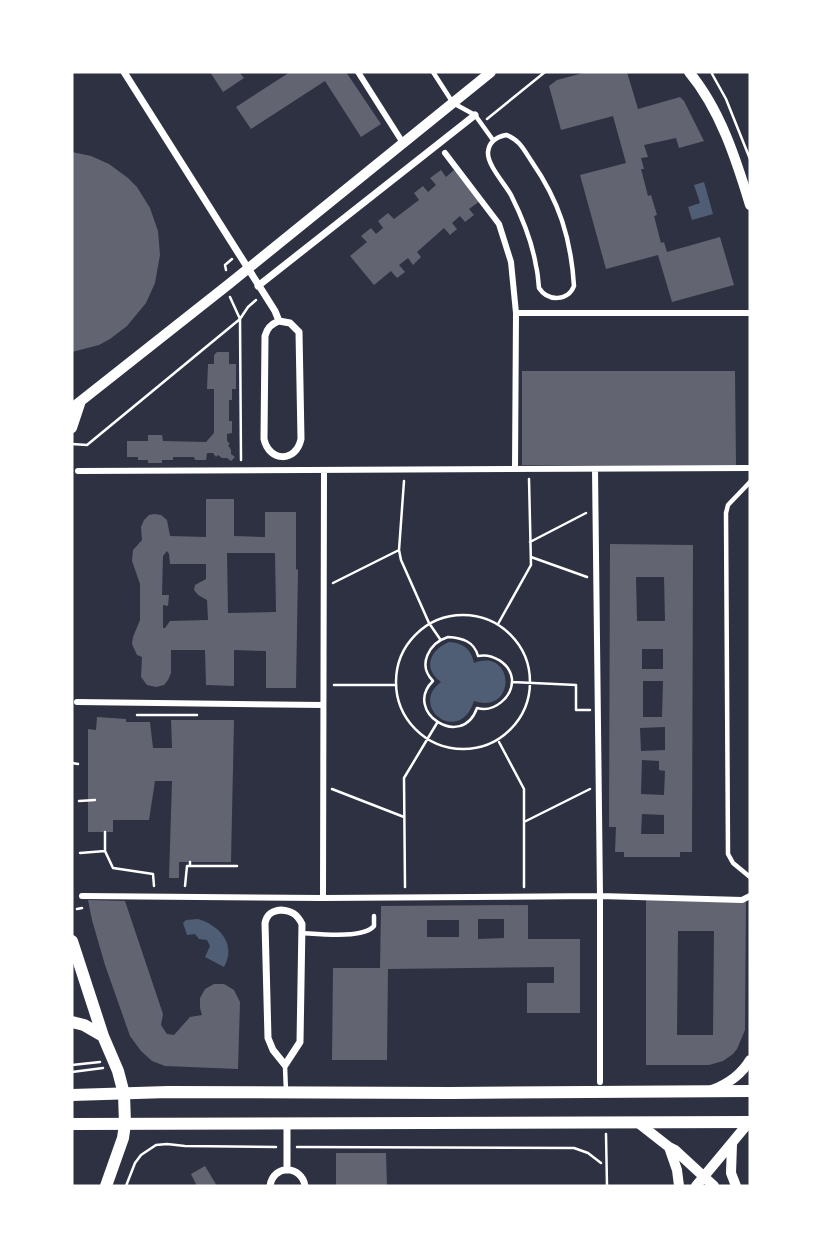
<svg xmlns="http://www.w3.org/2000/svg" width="822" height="1258" font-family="'Titillium Web',sans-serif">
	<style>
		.water { fill: #4f5d75 }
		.building { fill: #626471; fill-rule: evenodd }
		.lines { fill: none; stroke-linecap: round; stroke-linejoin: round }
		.path { stroke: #fff; stroke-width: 2.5 }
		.service { stroke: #fff; stroke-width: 4.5 }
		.pedestrian { stroke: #fff; stroke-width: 6 }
		.minor { stroke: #fff; stroke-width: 7 }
		.tertiary { stroke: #fff; stroke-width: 10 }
		.secondary { stroke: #fff; stroke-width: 12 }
		.primary { stroke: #fff; stroke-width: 12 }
	</style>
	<rect width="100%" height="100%" fill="#2d3142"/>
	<path class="water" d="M704,182L713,214L692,220L688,207L700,203L694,185Z
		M449,642C464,643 471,649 474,663C515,647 517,715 474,701C459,747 408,706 441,682C422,668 430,650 449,642Z
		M198,919C219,925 237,944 224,967L205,957L210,946L207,940L199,939L195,934L187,935L183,923L186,920Z"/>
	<path class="building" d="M210,72H239L244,78L223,92Z
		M290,72H346L381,124L361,137L325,81L251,129L236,107Z
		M587,72H627L638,109L680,97L684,101L704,141L679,148L676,138L644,145L648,157L641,158L644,169H641L648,196L651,195L657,215L654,216L661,243L664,242L667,252L720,237L734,285L672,302L658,255L606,269L580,175L626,163L613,116L561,130L549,86L557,80Z
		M72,152L91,156L109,164L128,178L137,187L150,208L158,231L160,255L155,283L146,303L127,326L110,339L99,345L72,352Z
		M441,170L446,177L454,170L480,201L469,209L474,215L465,222L460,216L452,223L457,229L450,235L444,228L417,252L421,257L413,265L408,258L399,265L405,272L397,278L391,271L374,285L350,256L367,242L361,236L371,228L376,234L383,228L378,221L388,213L394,219L419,200L414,193L423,186L428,192L436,185L430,178Z
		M217,352H229V364H236V389H232V400H229V421H232V433L227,434V441L230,444L228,445L231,450V454L235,457L231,461L227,458H222L218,455L216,457L213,453H207L206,460H195L194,457H173V460H162V463H148V460H138V457H127V441H148V435H162L163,441L206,442L214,433V389H207L208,364H214V355Z
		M522,371H735L736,465H522Z
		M206,499H234V536L265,537V512H296V569L298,570L296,688H266V651L234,650V686L206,685L205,650H171V673L168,680L164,685L156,687L147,685L141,677L142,657L137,655L132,644L133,637L140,620V584L132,561L133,550L142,540L141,527L144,520L149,515L154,514L161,515L167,520L170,536L206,537ZM167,551L169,554L170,564H206V579L195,585L194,590L198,595L207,600L208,620L170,621L165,628H163V605L168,606L169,595H162L163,556ZM227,553H275L276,612L228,613Z
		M610,544L693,545L692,852H680V857H624V852H615L616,827H609ZM636,577H664L665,621H637ZM642,649H663V669H642ZM643,681H663L662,717H643ZM665,727V750L641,751L640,728ZM642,760L659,761V770L665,771L664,795L641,794ZM642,814L664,815V834H641Z
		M97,717L126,719V722H150L153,748H172L171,720H234L231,862H179V878H169L172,781H155L149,820H113V832H88V729L96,730Z
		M646,899L746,900L745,1030L737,1049L733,1054L723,1061L709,1065H646ZM678,931H714L713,1035H677Z
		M88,900L125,901L163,1014L161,1025L167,1034L174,1035L190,1017L202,1015L200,1008V998L205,989L214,984H224L234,990L240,1002L238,1069L165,1066L152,1061L141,1051L130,1036L105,965L92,920Z
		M528,905V939H580V1013H527V983H554V967L388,969L387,1060H332L333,968H380L381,906ZM478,919H504V938L478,939ZM427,920H459V937H427Z
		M336,1153H386L387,1186H336Z
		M205,1166L217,1186H197L191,1174Z"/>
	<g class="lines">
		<path class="path" d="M711,72L726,99L750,159
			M487,119L545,72
			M226,270L225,265L232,259
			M230,297L240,319L241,460
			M72,444L87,445L240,319L248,307L256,300
			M404,481L399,550L401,560L429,623L440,639
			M530,542L586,513
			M531,557L587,577
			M333,583L399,550
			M396 682a67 67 0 1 1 134 0a67 67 0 1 1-134 0Z
			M498,624L531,565L529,479
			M448,637C462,638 474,641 478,656C492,653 510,663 512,679C513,697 494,713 477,708C462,751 402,711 433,681C417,665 429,643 448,637Z
			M512,682L576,685V710H590
			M334,685H394
			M137,715H197
			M499,742L524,789V887
			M72,763L78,764
			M332,789L404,817
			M79,801L95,800
			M524,822L590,789
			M105,851L113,868L153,874L154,886
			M80,853L105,851V832
			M190,866H237
			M185,886L187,866H190V862
			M405,887L404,778L437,723
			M77,909L82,908
			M72,1065L100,1062
			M72,1072L103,1068
			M606,1134L607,1186
			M297,1147L574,1148L588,1153L601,1163
			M126,1186L135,1163L141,1155L156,1145L167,1144L185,1146L276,1147"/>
		<path class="service" d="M433,72L453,103L475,115L493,140
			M506,135C519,139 524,150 532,162C559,201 571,238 574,286C568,301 548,302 539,288C538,280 538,273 536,266C532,241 522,217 511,195C505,184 487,165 488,152C489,142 496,137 506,135Z
			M750,482L728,505L726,513L728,854L733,863L750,877
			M302,933C319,934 363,939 374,926V916
			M285,1066L286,1092"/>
		<path class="pedestrian" d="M358,72L403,143
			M445,153L499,224L511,262L516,313L515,469
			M516,313H750
			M595,469L600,896V1082
			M78,471L750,468
			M77,702L323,705
			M82,896L323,898L600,896L742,900L750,896
			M323,898L324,470"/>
		<path class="minor" d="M124,72L275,311L279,321
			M258,286L475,115
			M279,321L290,323L299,332L301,439C296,463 269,462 264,439L265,336C267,328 271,324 279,321Z
			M281,910C292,911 297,914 302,924L300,1042L285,1065L273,1050L268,1038L265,923C267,914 272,911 281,910Z
			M287,1170V1124
			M270,1186C273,1164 302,1165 305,1186"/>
		<path class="tertiary" d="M689,72C720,109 736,159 750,205
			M72,408L229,284L491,72
			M72,428L81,401
			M712,1090C728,1084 741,1075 750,1060
			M637,1122L669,1147L675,1150L714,1186
			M732,1144L731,1173L736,1186
			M669,1147L677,1170L679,1186
			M696,1186L750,1121"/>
		<path class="secondary" d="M72,941L103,1036L118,1071L124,1094L125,1124L123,1138L106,1186
			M72,1022L84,1025L103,1036"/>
		<path class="primary" d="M72,1095L168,1092L450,1093L750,1091
			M72,1124L750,1122"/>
	</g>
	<rect width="822" height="1258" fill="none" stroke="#ffffff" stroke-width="147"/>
</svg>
